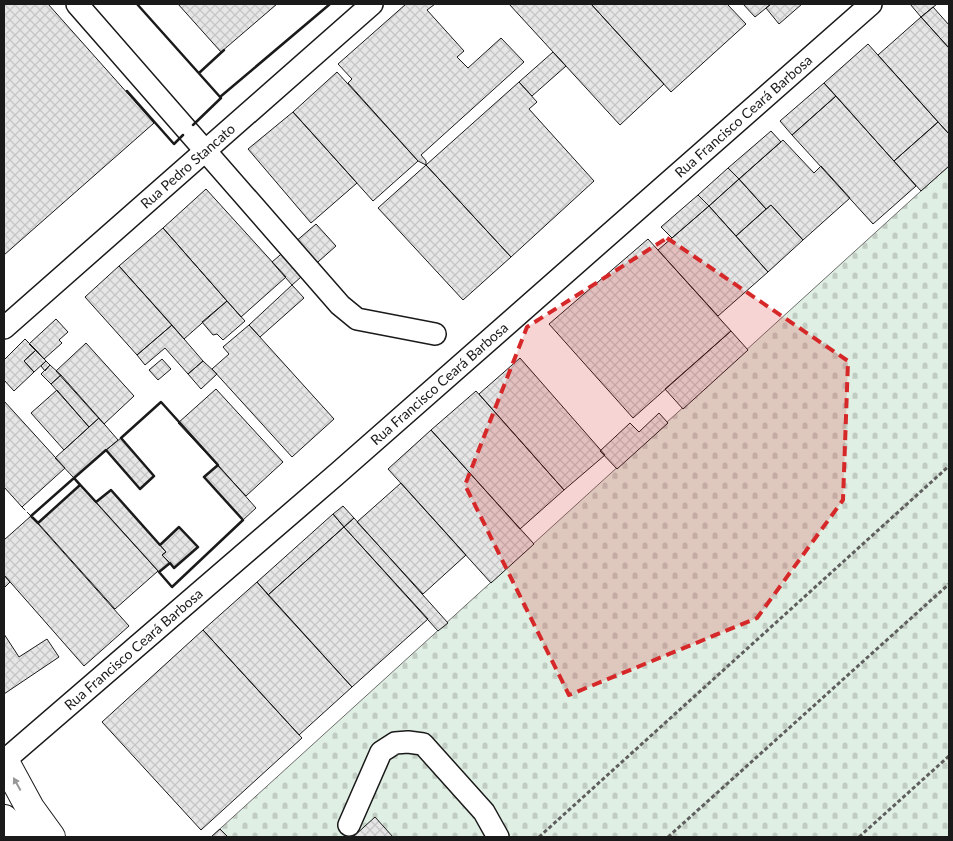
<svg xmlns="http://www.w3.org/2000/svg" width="953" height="841" font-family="Lato,sans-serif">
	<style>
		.cemetery { fill: url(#cemetery-stones); stroke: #6a6a6a }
		.building { fill: url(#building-cross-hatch); stroke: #1a1a1a }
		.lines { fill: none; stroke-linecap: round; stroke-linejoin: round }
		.minor-casing { stroke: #1a1a1a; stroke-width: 24 }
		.major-casing { stroke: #1a1a1a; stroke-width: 30 }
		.path { stroke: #5f5f5f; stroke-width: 3; stroke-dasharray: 4 2.5; stroke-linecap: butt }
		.minor { stroke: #fff; stroke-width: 21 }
		.major { stroke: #fff; stroke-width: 28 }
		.fence { stroke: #1a1a1a; stroke-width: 1; stroke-dasharray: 6 2.5; stroke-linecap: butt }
		.wall { stroke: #1a1a1a; stroke-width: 2.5 }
		.oneway { fill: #989898 }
		.marked { fill: #d62828; fill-opacity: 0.2; stroke: #d62828; stroke-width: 4; stroke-dasharray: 10 6; stroke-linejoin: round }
		.labels { text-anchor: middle; stroke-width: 4; stroke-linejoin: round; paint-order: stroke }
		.street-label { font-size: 14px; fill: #1a1a1a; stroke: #fff }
	</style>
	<defs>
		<pattern id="cemetery-stones" width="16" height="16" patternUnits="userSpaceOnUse" patternTransform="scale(1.25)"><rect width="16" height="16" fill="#e0efe3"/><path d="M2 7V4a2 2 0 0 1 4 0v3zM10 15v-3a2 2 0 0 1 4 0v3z" fill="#c0ccc2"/></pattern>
		<pattern id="building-cross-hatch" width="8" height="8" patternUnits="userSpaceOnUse" patternTransform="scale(1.25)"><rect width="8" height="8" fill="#e6e6e6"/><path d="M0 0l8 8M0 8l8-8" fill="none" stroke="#c5c5c5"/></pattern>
	</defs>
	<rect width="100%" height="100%" fill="#fff"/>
	<path class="cemetery" d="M949,166V837H211L921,191Z"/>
	<path class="building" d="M4,4H48L154,123L4,255Z
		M178,4H277L221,52Z
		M406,4H435L427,10L464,51L457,57L468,68L501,38L524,62L421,155L426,161V165L418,161L348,83L352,79L338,64Z
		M509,4H591L664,84L620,125Z
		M591,4H727L746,24L671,92Z
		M743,4H771L755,17Z
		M771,4H802L779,24L766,8Z
		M910,4H937L921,17Z
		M933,7L949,25V48L921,17Z
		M921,17L949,48V134L878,55Z
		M868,44L938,122L894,161L824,83Z
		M553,52L566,66L532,96L519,82Z
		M337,72L418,161L373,201L293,112Z
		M519,82L537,102L529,109L594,181L511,257L426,165Z
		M824,83L836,96L792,135L780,121Z
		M836,96L916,186L873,224L792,135Z
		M293,112L357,183L311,223L248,149Z
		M938,122L949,134V166L921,191L894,161Z
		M771,131L781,142L739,179L728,168Z
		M783,140L814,173L821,166L850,198L803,240L771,205L766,209L739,179Z
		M426,165L511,257L463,300L378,208Z
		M728,168L739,179L709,206L698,195Z
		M739,179L766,209L736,236L709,206Z
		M206,189L286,277L241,317L163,228Z
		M698,195L709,206L672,238L661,227Z
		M771,205L803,240L768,272L736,236Z
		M709,206L768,272L718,316L658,250Z
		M316,224L336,246L292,285L272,262Z
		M163,228L227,301L184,339L119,266Z
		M648,239L731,331L633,418L549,324Z
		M119,266L172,325L137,355L85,297Z
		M292,285L304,298L260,337L249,325Z
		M227,301L245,321L223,340L217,334L213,335L202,322Z
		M56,319L68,332L59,340L62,343L44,359L29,344Z
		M172,325L203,361L188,374L165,348L145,365L137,355Z
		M249,325L334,419L292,457L212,369L229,354L223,347Z
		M731,331L748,350L683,409L665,389Z
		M25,339L36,350L24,361L34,372L14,391L4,380V360Z
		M86,343L134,396L104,424L56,371Z
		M36,350L46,361L34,372L24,361Z
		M520,358L605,455L564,490L479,394Z
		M162,359L171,369L158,380L149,370Z
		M46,361L50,365L45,371L41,366Z
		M203,361L217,374L201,389L188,374Z
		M50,365L61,375L51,384L41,374Z
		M61,375L99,418L89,427L51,384Z
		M216,389L283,462L246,496L178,423Z
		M57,390L89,427L64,450L31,413Z
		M476,391L564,490L520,529L431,430Z
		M4,401L65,468L22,507L4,487Z
		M659,413L668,423L617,469L600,451L630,423L639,432Z
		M99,418L118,440L74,478L55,458Z
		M431,430L534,544L491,583L388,469Z
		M121,438L154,476L140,489L106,450Z
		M218,465L256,508L243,520L204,477Z
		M401,483L466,555L423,594L357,522Z
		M80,485L158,571L115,609L38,523Z
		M111,490L166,552L162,555L170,563L159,572L96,502Z
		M343,506L354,518L344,527L333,514Z
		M333,514L344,527L268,595L257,582Z
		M31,516L129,626L84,666L4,575V540Z
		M354,518L448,623L438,631L344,527Z
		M179,527L198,547L174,568L162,555L166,552L160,545Z
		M344,527L428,619L352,687L268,595Z
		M4,575L10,582L4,588Z
		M257,582L352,687L299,735L203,630Z
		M203,630L302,738L201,830L102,722Z
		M4,634L19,657L47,639L59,657L4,694Z
		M375,817L393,837H353Z
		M220,829L228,837H211Z"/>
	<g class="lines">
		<g class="minor-casing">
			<g id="minor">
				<path d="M77,4L340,305L357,319L435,334"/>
				<path id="s1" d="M4,328L372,4"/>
				<path id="s2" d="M4,761L338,473L871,4"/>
				<path d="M349,825L381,752L395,743L408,742L423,744L484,812L498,837"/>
			</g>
		</g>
		<g class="major-casing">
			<path id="major" d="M4,760L30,808L51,837
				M4,819L19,837"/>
		</g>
		<path class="path" d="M539,837L949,466
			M668,837L949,584
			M859,837L949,756"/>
		<use href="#minor" class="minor"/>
		<use href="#major" class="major"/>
		<path class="fence" d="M21,506L31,516L29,518"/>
		<path class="wall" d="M137,4L221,98L193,125
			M199,73L224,50
			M127,91L174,144L183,135
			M220,97L330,4
			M161,402L218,465L204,477L243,520L172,587L159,572L170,563L174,568L198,547L179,527L160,545L111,490L96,502L74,478L106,450L140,489L154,476L121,438Z
			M74,478L80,485L38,523L31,516Z"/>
	</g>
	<defs><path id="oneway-solid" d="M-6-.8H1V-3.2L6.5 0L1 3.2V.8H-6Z" transform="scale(1.25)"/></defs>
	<use class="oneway" href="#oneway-solid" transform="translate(17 784) rotate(-119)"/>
	<path class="marked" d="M667,238L848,361L843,500L757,618L569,695L465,485L527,327Z"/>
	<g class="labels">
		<g class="street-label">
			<text dy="5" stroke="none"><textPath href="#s2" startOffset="981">Rua Francisco Ceará Barbosa</textPath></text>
			<text dy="5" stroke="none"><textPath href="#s1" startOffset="245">Rua Pedro Stancato</textPath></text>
			<text dy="5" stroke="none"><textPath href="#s2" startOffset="576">Rua Francisco Ceará Barbosa</textPath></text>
			<text dy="5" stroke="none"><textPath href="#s2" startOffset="171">Rua Francisco Ceará Barbosa</textPath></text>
		</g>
	</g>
	<rect width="953" height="841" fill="none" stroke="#1a1a1a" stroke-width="10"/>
</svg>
